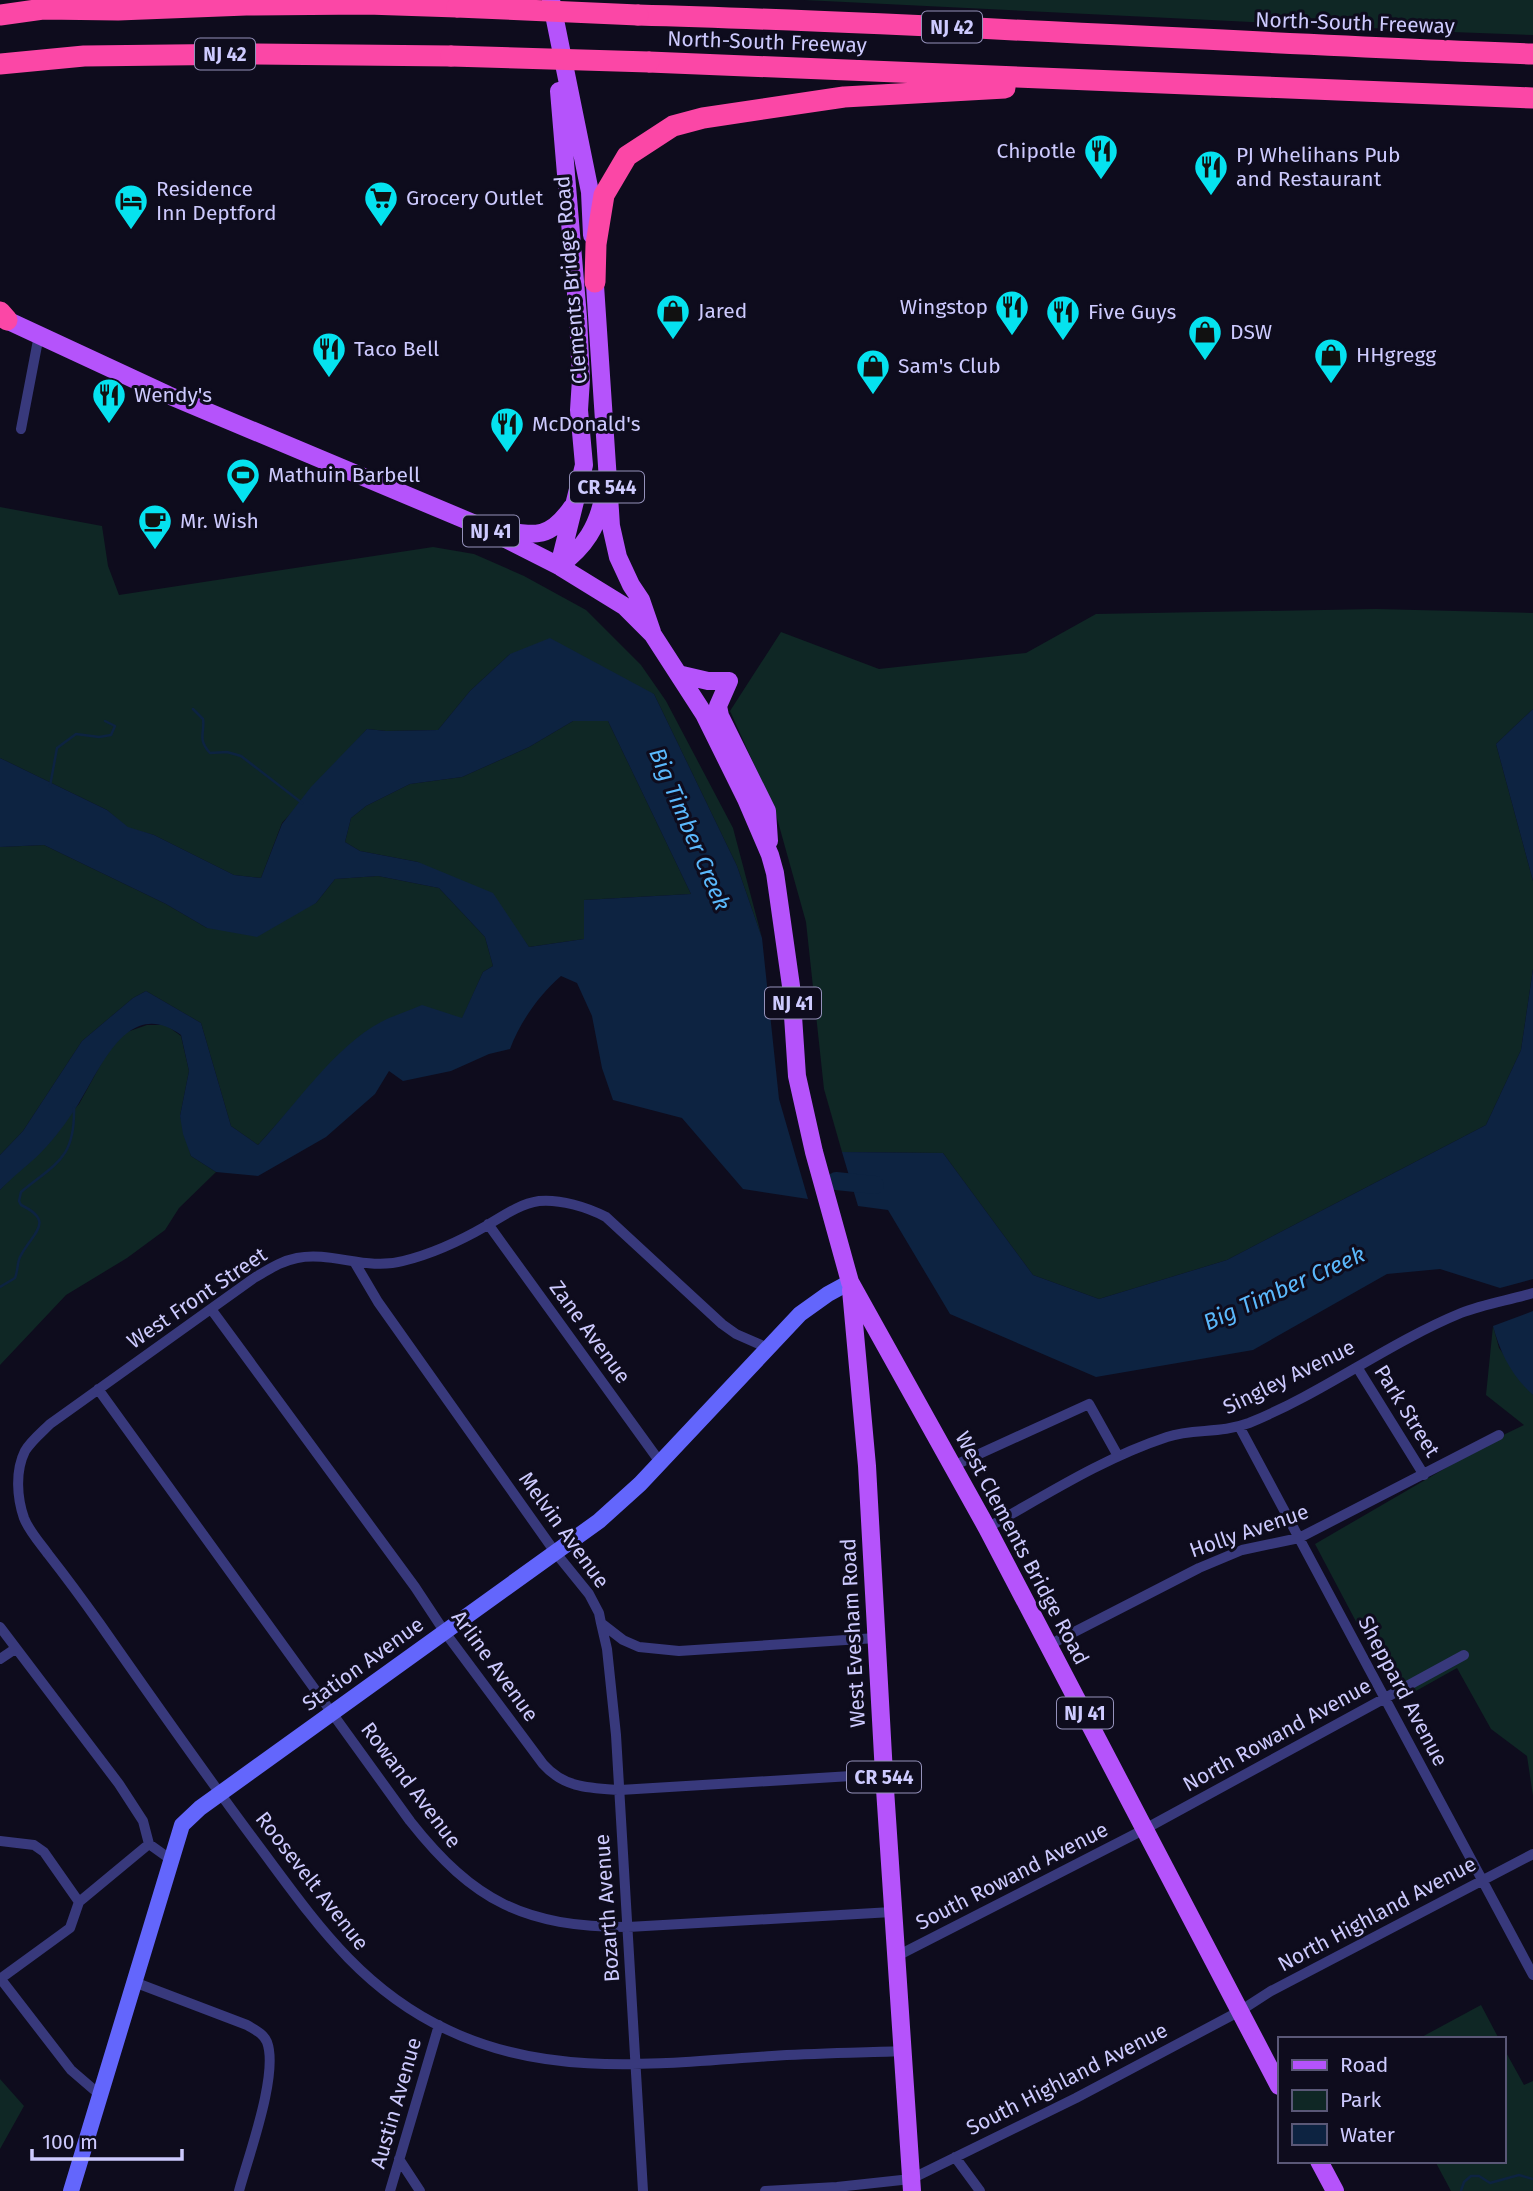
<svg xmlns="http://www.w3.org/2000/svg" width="1533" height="2191" font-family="'Fira Sans',sans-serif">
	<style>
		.green { fill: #0f2725 }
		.water { fill: #0d2341; fill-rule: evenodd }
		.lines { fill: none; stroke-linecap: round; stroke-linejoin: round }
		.stream { stroke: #0d2341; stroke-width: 2.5 }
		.river { stroke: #0d2341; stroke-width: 18 }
		.street { stroke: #38397c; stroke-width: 10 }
		.secondary { stroke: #6366fc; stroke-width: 16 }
		.primary { stroke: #b553fb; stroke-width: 18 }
		.highway { stroke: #fb47a6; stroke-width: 21 }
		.highway-bridge { stroke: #fb47a6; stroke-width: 21 }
		.labels { text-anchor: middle; stroke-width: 6; stroke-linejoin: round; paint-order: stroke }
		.shield { fill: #0e0c1d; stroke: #9491ba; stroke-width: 2 }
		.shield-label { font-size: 19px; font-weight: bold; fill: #cdcafe }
		.street-label { font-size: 21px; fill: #cdcafe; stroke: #0e0c1d }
		.poi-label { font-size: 21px; fill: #cdcafe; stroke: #0e0c1d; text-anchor: start }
		.water-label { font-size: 23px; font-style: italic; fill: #5ab8fc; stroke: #0e0c1d }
	</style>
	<rect width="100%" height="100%" fill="#0e0c1d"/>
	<path class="green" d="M804,0H1533V35L1452,32Z
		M0,507L102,526L108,566L119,595L433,547L474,554L524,576L586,610L641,665L666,701L733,828L762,938L737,866L654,694L510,654L470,691L438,730L386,731L367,729L282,823L261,878L234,875L154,835L128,828L107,810L0,758Z
		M1376,609L1533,613V709L1496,744L1533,881V969L1521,1050L1486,1125L1227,1260L1099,1299L1033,1275L943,1153L842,1152L824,1089L806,922L775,811L730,711L781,632L879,669L1026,653L1096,614Z
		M573,721H608L691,894L584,900V939L529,947L516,929L418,862L360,851L345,842L351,818L366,806L410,784L462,777L529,747Z
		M44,845L166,904L207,928L316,903L335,879L378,876L439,888L485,937L493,966L483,972L462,1019L326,1069L258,1145L231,1126L201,1023L146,991L133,998L82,1041L23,1131L0,1155V847Z
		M147,1025H166L181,1036L189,1071L180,1116L191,1156L216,1172L179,1208L165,1230L127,1258L66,1295L0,1365V1190L79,1104L106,1055L124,1033Z
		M1493,1326L1499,1348L1533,1395V1796L1527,1756L1491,1729L1457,1668L1398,1701L1315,1544L1499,1437L1524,1425L1486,1395Z
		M1481,2005L1499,2039H1418Z
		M1503,2047L1524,2085L1533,2081V2191H1451L1435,2161H1503Z
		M0,2079L24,2106L0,2149Z"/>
	<path class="water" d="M550,638L654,694L737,866L762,938L779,1099L808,1199L743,1189L682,1118L613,1100L602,1068L592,1016L577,983L561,976C539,995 520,1022 510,1049L489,1054L451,1071L403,1081L389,1071L375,1094L326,1137L258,1176L216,1172L191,1156L183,1134L180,1116L189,1071L181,1035C128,996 101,1068 79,1103C70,1117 59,1133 47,1146C33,1162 15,1174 0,1190V1155L23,1131L82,1041L133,998L146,991L201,1023L231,1126L258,1145C295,1106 334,1047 381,1022C394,1015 409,1011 422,1005L462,1018L483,972L493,966L485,937L439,888L378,876L335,879L316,903L257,937L207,928L166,904L44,845L0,847V758L107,810L128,827L154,835L234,875L261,878L282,824L311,787L367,729L386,731L438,730L470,691L510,654ZM573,721H608L691,894L584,900V939L529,947L493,893L418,862L360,851L345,842L351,818L366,806L410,784L462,777L529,747Z
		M1533,709V881L1496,744Z
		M1533,969V1279L1500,1288L1440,1269L1387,1274L1253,1350L1096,1377L950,1314L888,1210L858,1206L842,1152L943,1153L1033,1275L1099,1299L1227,1260L1486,1125L1521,1050Z
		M1533,1311V1395C1512,1376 1500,1353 1493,1326Z"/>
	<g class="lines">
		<path class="stream" d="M193,709L203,719C205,733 197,739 210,753L227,752L241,756L302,803
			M50,786L57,748L76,734L99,737L111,735L115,726L105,721
			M0,1287L15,1278C18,1271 17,1263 20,1257C31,1234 57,1222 21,1205L19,1201L21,1192C56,1163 75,1159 74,1108
			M1461,2191L1464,2182L1471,2176H1479L1490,2183L1519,2175L1533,2179"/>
		<path class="river" d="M836,1181L875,1185"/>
		<path class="street" d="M21,429L39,335
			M488,1224L660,1462
			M355,1263L378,1302L555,1552L589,1594L599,1613L601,1623L623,1640L639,1647L679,1651L876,1638
			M211,1309L415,1587L444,1631L543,1764C564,1788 589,1788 620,1790L884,1774
			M768,1348L736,1334L722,1324L606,1217C587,1207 560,1199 539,1201C519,1204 503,1216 486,1226C460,1241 432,1254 403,1261C367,1271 331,1251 297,1258C281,1261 268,1270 254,1278L50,1424C42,1432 31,1441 25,1451C15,1471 17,1498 24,1518C29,1531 40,1543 48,1554C66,1577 83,1600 100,1624C151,1697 202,1770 255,1841C312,1917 358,1988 448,2030C550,2079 663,2063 772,2056C815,2053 859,2053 902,2051
			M1357,1367L1424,1475
			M98,1389L410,1821C474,1902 525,1927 628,1927L892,1912
			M1239,1426L1533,1975
			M953,1466L1089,1404L1118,1456
			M987,1528C1046,1495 1103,1458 1167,1437C1193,1428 1220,1434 1249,1423C1323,1393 1388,1343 1461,1313C1484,1304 1510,1300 1533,1293
			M601,1623L607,1649L616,1735L643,2191
			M0,1627L119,1784L143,1821L149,1844L79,1902
			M1049,1645L1199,1568L1242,1550L1299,1538L1499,1435
			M0,1659L15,1649
			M0,1841L34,1845L44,1852L79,1902
			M149,1844L170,1859
			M895,1957L1145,1829L1464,1655
			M0,1978L71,2070L100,2095
			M0,1979L70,1928L79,1902
			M134,1982L247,2025C255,2030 263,2033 267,2042C279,2074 248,2157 239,2191
			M955,2157L980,2191
			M399,2159L420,2191
			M390,2191L439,2025
			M765,2191L837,2187L911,2179L1076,2098L1240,2011L1271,1991L1533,1854"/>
		<path class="secondary" d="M71,2191L182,1825L200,1808L599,1521L640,1484L800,1314L828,1294L850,1282"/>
		<path class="primary" d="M551,0L590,192L592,235
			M559,91L578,317L581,379L579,410L584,465L559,566
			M594,270L611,526L618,557L631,585L641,600L652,632
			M0,317L168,395L480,526L559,566L624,606L653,635L704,714L746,799L770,855L775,873L791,986L797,1076L814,1152L850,1282L987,1528L1279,2086
			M500,530C536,536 550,539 572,507
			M559,566C585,547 598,527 604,494
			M678,674L708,681H729
			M729,681L718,706L720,716L767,811L769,841
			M851,1290L867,1466L884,1774L912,2191
			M1319,2161L1335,2191"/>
		<path class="highway" d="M0,15L43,9L118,10L246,5L367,4L457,7
			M638,15C937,23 1235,43 1533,54
			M649,62L1533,98
			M0,64L84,56L256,54L451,56
			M595,282L596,244L604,195L627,156L673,126L703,118L844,97L1005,88
			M0,312L7,320"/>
		<path class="highway-bridge" d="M457,7L638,15
			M451,56L649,62"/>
	</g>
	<defs>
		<g id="restaurant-pin" transform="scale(1.75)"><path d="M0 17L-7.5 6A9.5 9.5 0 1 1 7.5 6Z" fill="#05e2ef" stroke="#0e0c1d"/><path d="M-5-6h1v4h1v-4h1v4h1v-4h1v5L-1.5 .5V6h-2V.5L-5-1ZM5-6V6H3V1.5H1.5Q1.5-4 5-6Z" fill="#111"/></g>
		<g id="supermarket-pin" transform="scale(1.75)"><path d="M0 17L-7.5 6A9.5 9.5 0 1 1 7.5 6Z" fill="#05e2ef" stroke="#0e0c1d"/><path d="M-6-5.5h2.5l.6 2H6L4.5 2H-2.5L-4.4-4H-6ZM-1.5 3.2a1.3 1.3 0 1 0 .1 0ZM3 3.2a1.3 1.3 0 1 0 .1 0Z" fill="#111"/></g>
		<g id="hotel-pin" transform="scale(1.75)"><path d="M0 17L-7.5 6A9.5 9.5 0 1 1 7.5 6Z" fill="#05e2ef" stroke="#0e0c1d"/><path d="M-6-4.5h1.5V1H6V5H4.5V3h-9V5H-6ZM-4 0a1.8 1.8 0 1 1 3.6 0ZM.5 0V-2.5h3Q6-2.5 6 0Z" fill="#111"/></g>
		<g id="shop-pin" transform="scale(1.75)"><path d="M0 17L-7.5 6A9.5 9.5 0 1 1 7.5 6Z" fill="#05e2ef" stroke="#0e0c1d"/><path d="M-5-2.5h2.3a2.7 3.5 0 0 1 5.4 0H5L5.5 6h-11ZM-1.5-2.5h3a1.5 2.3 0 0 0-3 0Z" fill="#111"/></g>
		<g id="stadium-pin" transform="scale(1.75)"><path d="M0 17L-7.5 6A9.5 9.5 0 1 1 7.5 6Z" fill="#05e2ef" stroke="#0e0c1d"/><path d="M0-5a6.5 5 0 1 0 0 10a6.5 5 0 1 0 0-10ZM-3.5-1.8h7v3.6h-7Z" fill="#111"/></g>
		<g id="cafe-pin" transform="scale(1.75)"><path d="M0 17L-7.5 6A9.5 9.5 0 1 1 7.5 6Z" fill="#05e2ef" stroke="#0e0c1d"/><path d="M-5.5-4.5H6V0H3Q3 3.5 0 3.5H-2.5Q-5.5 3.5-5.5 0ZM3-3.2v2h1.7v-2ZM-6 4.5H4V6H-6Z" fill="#111"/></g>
	</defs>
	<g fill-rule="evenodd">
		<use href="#restaurant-pin" x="1101" y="151"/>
		<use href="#restaurant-pin" x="1211" y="167"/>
		<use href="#supermarket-pin" x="381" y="198"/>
		<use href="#hotel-pin" x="131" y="201"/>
		<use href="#restaurant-pin" x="1012" y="307"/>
		<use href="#shop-pin" x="673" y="311"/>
		<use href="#restaurant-pin" x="1063" y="312"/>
		<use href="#shop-pin" x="1205" y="332"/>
		<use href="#restaurant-pin" x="329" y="349"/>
		<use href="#shop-pin" x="1331" y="355"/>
		<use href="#shop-pin" x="873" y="366"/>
		<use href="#restaurant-pin" x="109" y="395"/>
		<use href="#restaurant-pin" x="507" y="424"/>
		<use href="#stadium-pin" x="243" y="475"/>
		<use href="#cafe-pin" x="155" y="521"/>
	</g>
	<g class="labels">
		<g class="shield">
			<rect x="922" y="11.5" width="60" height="31" rx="5"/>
			<rect x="195" y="38.5" width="60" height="31" rx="5"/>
			<rect x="570" y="471.5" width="74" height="31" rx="5"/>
			<rect x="463" y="515.5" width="56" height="31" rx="5"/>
			<rect x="765" y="987.5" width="56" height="31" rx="5"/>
			<rect x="1057" y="1697.5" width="56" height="31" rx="5"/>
			<rect x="847" y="1761.5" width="74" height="31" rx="5"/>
		</g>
		<g class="shield-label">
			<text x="952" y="34">NJ 42</text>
			<text x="225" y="61">NJ 42</text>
			<text x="607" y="494">CR 544</text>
			<text x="491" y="538">NJ 41</text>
			<text x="793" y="1010">NJ 41</text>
			<text x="1085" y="1720">NJ 41</text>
			<text x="884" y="1784">CR 544</text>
		</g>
		<g class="street-label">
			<text transform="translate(1355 23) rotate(2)" y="7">North-South Freeway</text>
			<text transform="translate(767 42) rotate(2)" y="7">North-South Freeway</text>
			<text transform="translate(571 280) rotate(-95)" y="7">Clements Bridge Road</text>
			<text transform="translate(197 1298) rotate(-34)" y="7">West Front Street</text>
			<text transform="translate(590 1332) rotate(54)" y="7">Zane Avenue</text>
			<text transform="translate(1289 1377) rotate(-26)" y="7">Singley Avenue</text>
			<text transform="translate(1407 1411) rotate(58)" y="7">Park Street</text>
			<text transform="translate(564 1530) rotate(54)" y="7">Melvin Avenue</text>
			<text transform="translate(1249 1531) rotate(-19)" y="7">Holly Avenue</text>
			<text transform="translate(1022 1548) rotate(62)" y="7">West Clements Bridge Road</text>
			<text transform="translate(853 1633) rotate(-93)" y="7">West Evesham Road</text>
			<text transform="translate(363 1664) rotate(-36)" y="7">Station Avenue</text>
			<text transform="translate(495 1666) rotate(54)" y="7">Arline Avenue</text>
			<text transform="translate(1403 1691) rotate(62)" y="7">Sheppard Avenue</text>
			<text transform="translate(1277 1735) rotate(-29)" y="7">North Rowand Avenue</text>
			<text transform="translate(411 1785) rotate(53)" y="7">Rowand Avenue</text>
			<text transform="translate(1012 1876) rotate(-27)" y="7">South Rowand Avenue</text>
			<text transform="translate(312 1881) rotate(52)" y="7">Roosevelt Avenue</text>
			<text transform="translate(607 1908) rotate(-94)" y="7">Bozarth Avenue</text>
			<text transform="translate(1377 1914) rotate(-28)" y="7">North Highland Avenue</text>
			<text transform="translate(1067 2079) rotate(-27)" y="7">South Highland Avenue</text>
			<text transform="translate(396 2103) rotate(-74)" y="7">Austin Avenue</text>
		</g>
		<g class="poi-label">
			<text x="1076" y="158" text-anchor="end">Chipotle</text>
			<text x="1236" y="162">PJ Whelihans Pub<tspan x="1236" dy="24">and Restaurant</tspan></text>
			<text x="156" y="196">Residence<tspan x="156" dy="24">Inn Deptford</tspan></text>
			<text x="406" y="205">Grocery Outlet</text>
			<text x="988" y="314" text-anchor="end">Wingstop</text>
			<text x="698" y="318">Jared</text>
			<text x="1088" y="319">Five Guys</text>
			<text x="1230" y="339">DSW</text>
			<text x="354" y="356">Taco Bell</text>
			<text x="1356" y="362">HHgregg</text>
			<text x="898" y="373">Sam's Club</text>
			<text x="134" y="402">Wendy's</text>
			<text x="532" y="431">McDonald's</text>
			<text x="268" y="482">Mathuin Barbell</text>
			<text x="180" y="528">Mr. Wish</text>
		</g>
		<g class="water-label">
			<text transform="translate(690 829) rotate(67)" y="8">Big Timber Creek</text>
			<text transform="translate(1284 1288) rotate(-24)" y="8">Big Timber Creek</text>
		</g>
	</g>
	<rect x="1278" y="2037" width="228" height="126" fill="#0e0c1d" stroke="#5a5877" stroke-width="2"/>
	<rect x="1292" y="2060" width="35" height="10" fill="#b553fb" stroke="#5a5877" stroke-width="2"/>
	<text x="1340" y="2072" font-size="21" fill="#cdcafe">Road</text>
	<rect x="1292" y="2090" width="35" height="21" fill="#0f2725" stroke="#5a5877" stroke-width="2"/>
	<text x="1340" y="2107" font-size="21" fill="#cdcafe">Park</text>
	<rect x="1292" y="2124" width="35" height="21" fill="#0d2341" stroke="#5a5877" stroke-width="2"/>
	<text x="1340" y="2142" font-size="21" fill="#cdcafe">Water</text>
	<path d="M32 2149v10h150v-10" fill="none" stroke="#cdcafe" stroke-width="3.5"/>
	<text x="42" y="2149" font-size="21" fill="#cdcafe" stroke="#0e0c1d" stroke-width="5" paint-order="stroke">100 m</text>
</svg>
